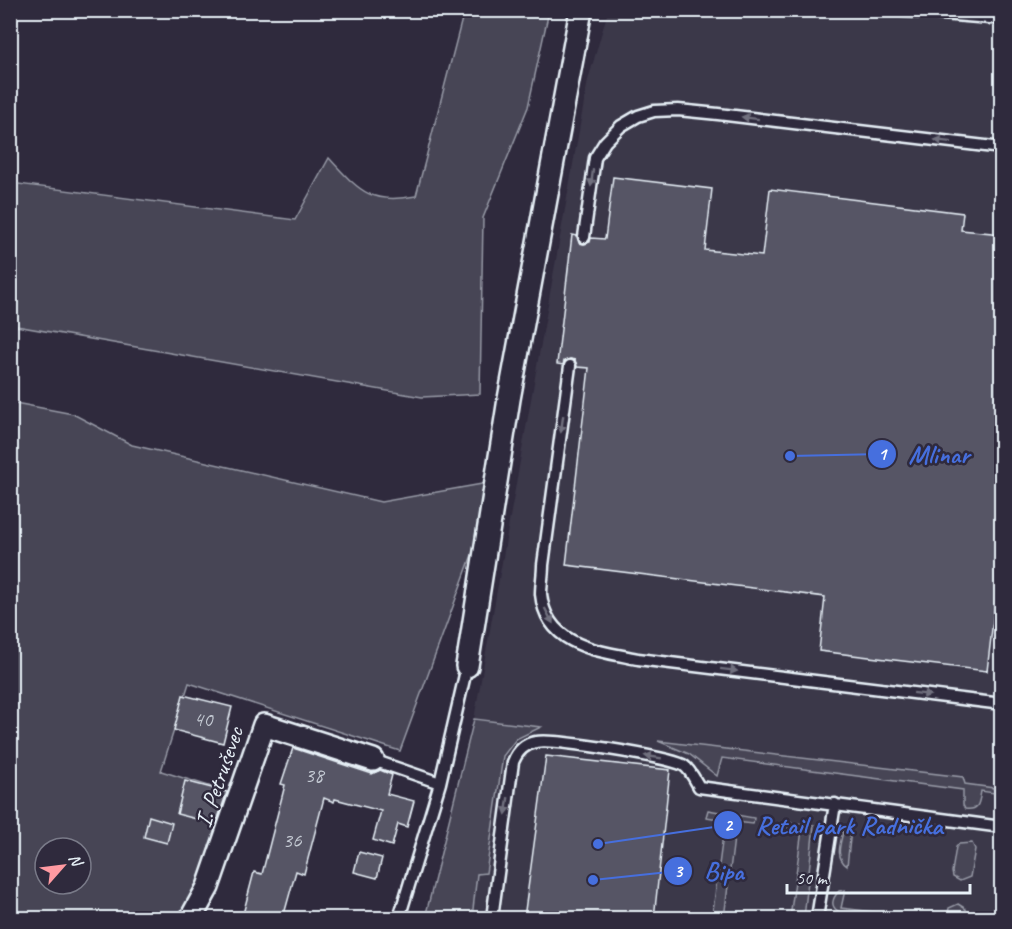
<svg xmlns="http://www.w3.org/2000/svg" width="1012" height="929" font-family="Caveat,sans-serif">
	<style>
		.built { fill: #3b3749 }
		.green { fill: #464455; stroke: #979aa6; stroke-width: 1.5; fill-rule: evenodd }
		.building { fill: #575565; stroke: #e8f1f8; stroke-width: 1.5 }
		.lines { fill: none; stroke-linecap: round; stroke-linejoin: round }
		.lane-casing { stroke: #e8f1f8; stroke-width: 15 }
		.street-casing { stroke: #e8f1f8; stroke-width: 26 }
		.lane { stroke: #2f2a3d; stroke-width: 10 }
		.street { stroke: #2f2a3d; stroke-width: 21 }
		.oneway { fill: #70707e }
		.labels { text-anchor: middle; stroke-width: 5; stroke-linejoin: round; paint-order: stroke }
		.number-label { font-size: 21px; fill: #c4cad3 }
		.street-label { font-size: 24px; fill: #e8f1f8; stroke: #2f2a3d }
		.leader { fill: none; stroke: #466fde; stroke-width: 2 }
		.callout-dot { fill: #466fde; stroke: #2f2a3d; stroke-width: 2 }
		.mark-label { font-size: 18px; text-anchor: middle; font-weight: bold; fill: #fff }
		.callout-label { font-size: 26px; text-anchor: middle; font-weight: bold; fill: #466fde; stroke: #2f2a3d; stroke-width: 5; stroke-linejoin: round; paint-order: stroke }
	</style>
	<rect width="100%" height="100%" fill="#2f2a3d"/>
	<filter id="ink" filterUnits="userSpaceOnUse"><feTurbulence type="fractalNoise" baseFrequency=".0167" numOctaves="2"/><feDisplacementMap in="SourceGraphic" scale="12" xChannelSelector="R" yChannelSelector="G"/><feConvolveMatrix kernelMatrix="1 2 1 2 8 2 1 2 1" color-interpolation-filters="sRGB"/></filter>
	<g filter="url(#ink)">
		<path class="built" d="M608,11H1001V918H425L474,719L588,80Z"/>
		<path class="green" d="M464,11H549L528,107L483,218L480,394L422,397L11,325V183L295,220L329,158C359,190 369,205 416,196Z
			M10,402L73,414L132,445L381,502L499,481L400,751L189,683L161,771L228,792L215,893L201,918H11ZM45,848H81V884H45Z
			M474,719L541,727L516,739L503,756L486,873L477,874L472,918H425Z
			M658,741L963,777L965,784L1001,789V794L981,791C979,803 979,811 965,809L963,805V790L722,758L717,776L689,754Z
			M708,810L754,818L753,824L736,822L724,918H712L725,820L706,817Z
			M784,822L814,825L804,918H790L802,830L783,827Z
			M846,830H851L847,866C835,857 840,845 843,832Z
			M972,843L975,849L970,877L960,881L953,877L952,872L956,847L959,844Z
			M845,890L841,908L924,918C909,919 807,926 839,891Z
			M958,904L966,909V918H947L949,908Z"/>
		<path class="building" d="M613,177L712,189L705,250L762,256L770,189L963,213L961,230L1002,234V544L987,671L819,651L825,597L566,565L589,368L577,367L575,360L570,359L564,361L563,365L557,364L572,235L577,236L579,243L584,244L590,242L591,238L605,239Z
			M183,695L232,707L223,743L174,730Z
			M293,748L372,774L380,770L392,775L387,794L414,801L407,827L398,824L392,846L373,840L381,811L335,799L334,802L324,798L304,874L296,871L283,918H242L254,872L262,874L285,785L281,784Z
			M546,756L670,770L654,918H524Z
			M185,781L227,792L216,824L177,814Z
			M149,816L172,823L167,843L144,837Z
			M359,852L382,858L377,878L354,872Z"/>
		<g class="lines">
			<g class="lane-casing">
				<path id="lane" d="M894,10L1002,19
					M584,237L595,158L605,142L621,126L638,116L654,111L678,110L718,114L1002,148
					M570,366L543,565C543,574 541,585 541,594C546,646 598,651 638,659L1002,704
					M373,760L440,783
					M399,918L440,783L467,666
					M492,918L513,762C517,752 524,744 536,742C552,738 666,757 683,765C690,769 695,780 699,787L1002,827
					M817,918L835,804"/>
			</g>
			<g class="street-casing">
				<path id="street" d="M467,666L509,399L581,10
					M191,918L208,887L264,725L373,760"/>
			</g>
			<use href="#lane" class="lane"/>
			<use href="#street" class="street"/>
		</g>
		<defs><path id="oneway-solid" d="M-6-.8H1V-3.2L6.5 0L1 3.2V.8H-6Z" transform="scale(1.5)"/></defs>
		<g class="oneway">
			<use href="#oneway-solid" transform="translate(750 118) rotate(-173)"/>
			<use href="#oneway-solid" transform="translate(943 141) rotate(-173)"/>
			<use href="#oneway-solid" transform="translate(592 178) rotate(97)"/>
			<use href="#oneway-solid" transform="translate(562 424) rotate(98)"/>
			<use href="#oneway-solid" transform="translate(549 616) rotate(62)"/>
			<use href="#oneway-solid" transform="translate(729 670) rotate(7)"/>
			<use href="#oneway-solid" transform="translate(922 694) rotate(7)"/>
			<use href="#oneway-solid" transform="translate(653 757) rotate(-171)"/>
			<use href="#oneway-solid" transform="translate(507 806) rotate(98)"/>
		</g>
	</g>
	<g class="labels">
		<g class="number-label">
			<text x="203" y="726">40</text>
			<text x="314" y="782">38</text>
			<text x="292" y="847">36</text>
		</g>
		<g class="street-label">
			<text transform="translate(219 777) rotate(-71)" y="8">I. Petruševec</text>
		</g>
	</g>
	<path class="leader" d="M790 456L882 454M598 844L728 825M593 880L678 871"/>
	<g class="callout-dot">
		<circle cx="790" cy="456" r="6"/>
		<circle cx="598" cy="844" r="6"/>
		<circle cx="593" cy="880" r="6"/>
		<circle cx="882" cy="454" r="15"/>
		<circle cx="728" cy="825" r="15"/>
		<circle cx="678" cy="871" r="15"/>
	</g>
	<g class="mark-label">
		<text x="882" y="460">1</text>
		<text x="728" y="831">2</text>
		<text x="678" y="877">3</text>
	</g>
	<g class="callout-label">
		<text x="939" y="463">Mlinar</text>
		<text x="849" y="834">Retail park Radnička</text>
		<text x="724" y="880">Bipa</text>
	</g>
	<rect width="1012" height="929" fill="none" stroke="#2f2a3d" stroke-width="36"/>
	<rect x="18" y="18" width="976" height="893" fill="none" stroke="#e8f1f8" stroke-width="2" filter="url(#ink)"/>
	<g transform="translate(63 866) rotate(62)"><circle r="28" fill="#2f2a3d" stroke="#797a88" stroke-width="1.5"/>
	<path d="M0-4.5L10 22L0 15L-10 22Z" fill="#ff9aa2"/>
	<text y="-9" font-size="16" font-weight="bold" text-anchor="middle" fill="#e8f1f8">N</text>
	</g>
	<path d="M787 884v9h183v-9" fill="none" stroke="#e8f1f8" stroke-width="3"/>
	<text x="796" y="884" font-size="18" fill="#e8f1f8" stroke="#2f2a3d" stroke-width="4.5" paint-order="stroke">50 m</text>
</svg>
